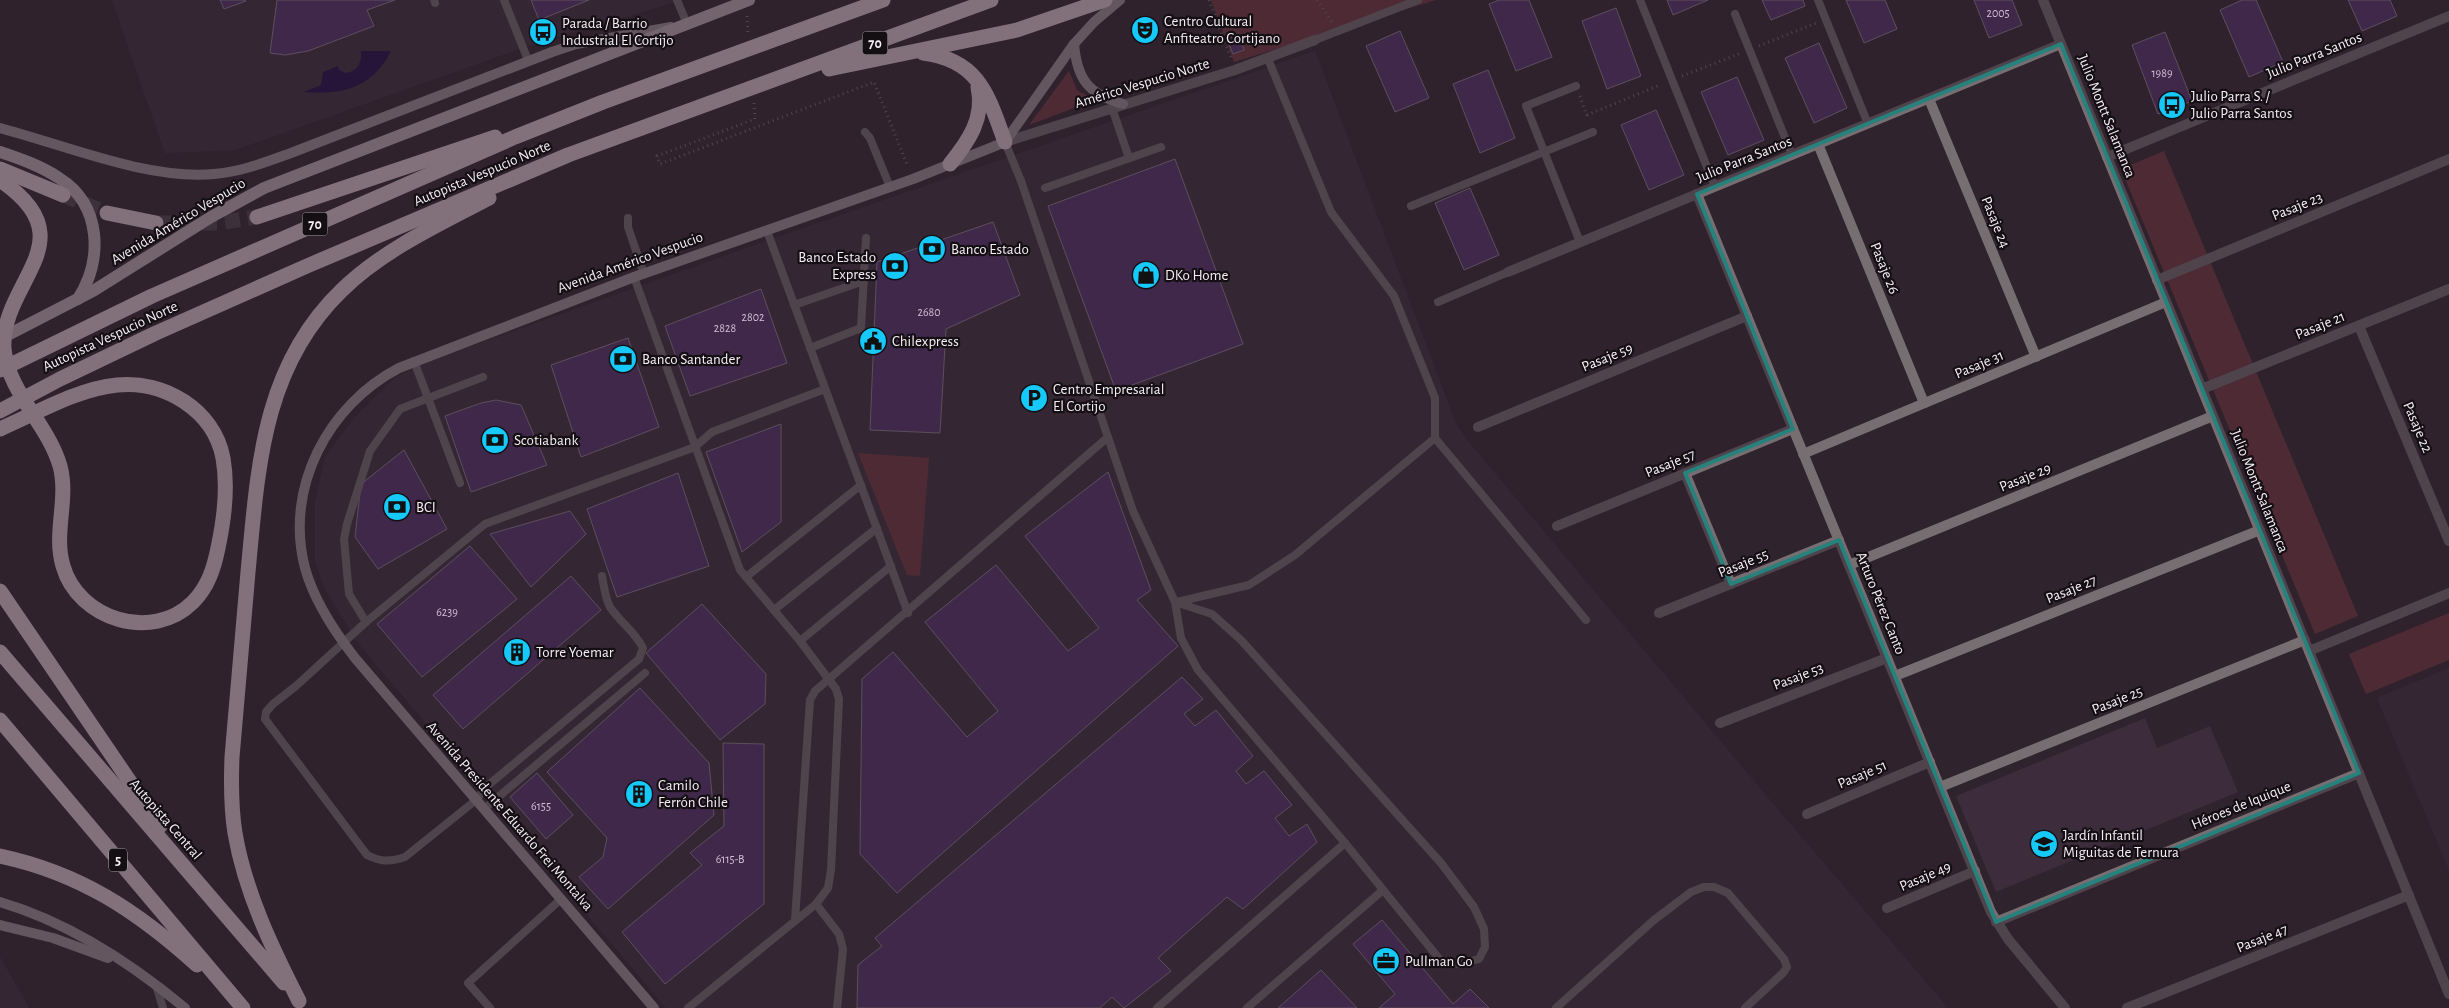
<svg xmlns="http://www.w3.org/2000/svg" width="2449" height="1008" font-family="'Alegreya Sans',sans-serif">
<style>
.built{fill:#3d2c3b}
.green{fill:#73353d}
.water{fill:#1b0448}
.building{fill:#563070;stroke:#8d8595}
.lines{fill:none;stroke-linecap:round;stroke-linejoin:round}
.motorway-tunnel{stroke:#4d414c;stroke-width:15;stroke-dasharray:15 8;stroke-linecap:butt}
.path{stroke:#766b75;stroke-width:3;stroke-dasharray:1 4;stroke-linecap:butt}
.service{stroke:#766e71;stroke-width:8}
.minor{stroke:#766e71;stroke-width:10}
.tertiary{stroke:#766e71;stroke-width:10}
.secondary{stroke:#a3969b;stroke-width:10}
.primary{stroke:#c6b4bb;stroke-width:12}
.motorway{stroke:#e6d0d8;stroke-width:15}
.marked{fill:none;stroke:#26827c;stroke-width:4;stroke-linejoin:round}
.labels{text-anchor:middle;stroke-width:4.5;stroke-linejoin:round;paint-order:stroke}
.number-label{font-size:12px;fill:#cebed4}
.shield{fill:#140f13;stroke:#b2abb1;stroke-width:1}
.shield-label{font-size:14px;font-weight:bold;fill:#f6eef5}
.poi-label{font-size:15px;fill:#f6eef5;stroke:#140f13;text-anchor:start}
.street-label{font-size:15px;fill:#f6eef5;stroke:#140f13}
</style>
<rect width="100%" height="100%" fill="#2f232e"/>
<g class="built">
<polygon points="112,0 683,0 536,43 235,150 165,153"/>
<polygon points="1315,51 1456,424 1466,439 1780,812 1948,1008 666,1008 358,643 325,589 315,561 315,503 325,457 355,417 396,377 436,359 772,239"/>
<polygon points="2449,668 2449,870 2377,698"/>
<polygon points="2145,718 2157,748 2210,726 2238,792 1996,892 1956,796"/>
<polygon points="0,957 29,1008 0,1008"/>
</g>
<g class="green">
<polygon points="1211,0 1436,0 1234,62"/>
<polygon points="1069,71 1077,90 1095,100 1029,125"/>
<polygon points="2164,151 2358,616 2315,634 2121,169"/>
<polygon points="858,453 929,458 920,576 907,575"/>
<polygon points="2449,613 2449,660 2366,694 2349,654"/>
</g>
<path class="water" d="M361 51H391C372 88 343 95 304 92L321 85 323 72 338 66 339 70 346 73C358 71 362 62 361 51Z"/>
<g class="building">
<polygon points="220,0 245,0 246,1 224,9"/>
<polygon points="277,0 395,0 367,10 374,26 308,51 285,55 270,53"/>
<polygon points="531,0 589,0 539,20"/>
<polygon points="1499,0 1529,0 1552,57 1516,71 1489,4"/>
<polygon points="1667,0 1708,0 1673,15"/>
<polygon points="1762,0 1803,0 1805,6 1771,20"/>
<polygon points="1846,0 1885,0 1897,29 1864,43"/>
<polygon points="1974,0 2012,0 2022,25 1989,38"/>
<polygon points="2242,0 2256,0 2283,62 2249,77 2220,10"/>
<polygon points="2348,0 2390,0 2397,16 2362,31"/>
<polygon points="1616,8 1641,76 1607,89 1582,21"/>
<polygon points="1400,31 1429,98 1395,112 1366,46"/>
<polygon points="2165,32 2192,101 2158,114 2132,45"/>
<polygon points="1239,34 1244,50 1233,54 1227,39"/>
<polygon points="1819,43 1847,108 1814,123 1785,58"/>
<polygon points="1488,70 1515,138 1480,153 1453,84"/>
<polygon points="1737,77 1764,140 1728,155 1701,92"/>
<polygon points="1656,110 1684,175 1649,190 1621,125"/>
<polygon points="1175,159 1243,344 1116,391 1048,206"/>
<polygon points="1470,188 1499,255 1464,270 1435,203"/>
<polygon points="993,222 1020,295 946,329 940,433 870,430 877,262"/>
<polygon points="761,289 787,363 690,396 665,326"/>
<polygon points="628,338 659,427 581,457 551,365"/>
<polygon points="496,400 521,405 547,465 471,492 445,416 481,403"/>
<polygon points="781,424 781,522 742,552 706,452"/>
<polygon points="404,450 447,529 378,569 355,537 361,484"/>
<polygon points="1108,472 1151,590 1137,600 1178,646 897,893 860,854 862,679 893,652 967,737 998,711 925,622 996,565 1068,651 1099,628 1025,536"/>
<polygon points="678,473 709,566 617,597 587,509"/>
<polygon points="570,511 586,534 531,587 490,534"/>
<polygon points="470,546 517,599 422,677 377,624"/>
<polygon points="571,576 601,610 463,729 433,695"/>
<polygon points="702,604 766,674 765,704 720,740 646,653"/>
<polygon points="1182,677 1203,699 1184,714 1195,726 1216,710 1253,756 1236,771 1246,784 1264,771 1292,805 1275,818 1289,836 1307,824 1317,842 1243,909 1227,897 1158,958 1171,971 1124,1008 1112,997 1100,1008 857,1008 858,965 882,946 875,938"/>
<polygon points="640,688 709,763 714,815 608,909 579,877 603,857 607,838 547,772"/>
<polygon points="723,743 764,744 764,904 665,984 622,932 702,865 690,853 724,826"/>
<polygon points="537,773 573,815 546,839 510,797"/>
<polygon points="1382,920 1453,1004 1470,989 1489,1008 1379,1008 1395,994 1353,944"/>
<polygon points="1321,970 1357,1008 1278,1008"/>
</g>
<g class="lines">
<g class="motorway-tunnel">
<polyline points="63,195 107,213"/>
<polyline points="156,223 217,223 257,217"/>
</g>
<g class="path">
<polyline points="1209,0 1231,58"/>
<polyline points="1317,0 1332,22"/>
<polyline points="747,16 748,32"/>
<polyline points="1759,46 1816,23"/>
<polyline points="1682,76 1739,54"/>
<polyline points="1580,96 1587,116"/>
<polyline points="754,103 755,119 657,156 660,164 874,82 908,167"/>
<polyline points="1587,115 1660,85"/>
</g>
<g class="service">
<polyline points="434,0 435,3"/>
<polyline points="504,0 528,60"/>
<polyline points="677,0 687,24"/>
<polyline points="1640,0 1715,187"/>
<polyline points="1818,0 1868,124"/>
<polyline points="1735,14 1792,155"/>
<polyline points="1315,40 1418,0"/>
<polyline points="1268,59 1331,212 1394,296 1435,398 1435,438 1586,620"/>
<polyline points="1576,86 1526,106 1580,242"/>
<polyline points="1112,108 1129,158"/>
<polyline points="865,132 870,138 890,187"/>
<polyline points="1005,142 1021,181 1133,511 1175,602 1181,638 1198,670 1345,843 1441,961 1460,964 1479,959 1485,947 1484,929 1474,907 1441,863 1241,640 1212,614 1175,602"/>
<polyline points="1045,188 1161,147"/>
<polyline points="1411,206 1593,132"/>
<polyline points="628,218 628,227 644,274"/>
<polyline points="767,231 908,613"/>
<polyline points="634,277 740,570 800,641 836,689 839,699 831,870 828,888 816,904 688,1008"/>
<polyline points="1438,302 1508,272"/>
<polyline points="794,305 864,281"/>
<polyline points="810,348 861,328 866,238"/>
<polyline points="414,361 460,483"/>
<path d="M602 576C604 586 605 598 610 607 620 622 635 632 643 648L639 659 486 787 476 800 405 857C390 862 381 862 367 855L265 719 266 712 273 704 296 686 366 622 485 524 695 447 712 432 825 389"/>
<polyline points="746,577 861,485"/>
<polyline points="1177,602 1249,585 1295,555 1435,438"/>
<polyline points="774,610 877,528"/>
<polyline points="366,622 349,594 344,539 347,524 370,451 400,409 483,377"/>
<polyline points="800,641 891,566"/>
<polyline points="484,809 645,673"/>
<polyline points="816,904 839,934 843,949 837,1008"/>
<polyline points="795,920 810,700 815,691 1108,437"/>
<polyline points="156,985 163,1008"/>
<polyline points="490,1008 468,983 561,899"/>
<polyline points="1157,1008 1345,843"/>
<polyline points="1247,1008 1383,890"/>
<polyline points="1556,1008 1654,920 1691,892 1704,887 1714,887 1728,893 1784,959 1787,967 1783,973 1745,1008"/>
</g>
<g class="minor">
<polyline points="1929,99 2036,357"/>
<polyline points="1005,142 1235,70 1315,40"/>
<polyline points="1818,144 1924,403"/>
<polyline points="2107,157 2449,16"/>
<polyline points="1697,194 1991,912 2008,939 2065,1008"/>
<polyline points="1508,272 2061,44"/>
<polyline points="2157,280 2449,159"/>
<polyline points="2359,326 2449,541"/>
<polyline points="2202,389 2449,289"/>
<polyline points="1478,427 1747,316"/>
<polyline points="1803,454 2166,302"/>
<polyline points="1685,473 1731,584"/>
<polyline points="1557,526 1793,429"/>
<polyline points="1849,565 2213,416"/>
<polyline points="1659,613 1839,540"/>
<polyline points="2309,651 2449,593"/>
<polyline points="1895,676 2260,530"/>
<polyline points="1720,723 1887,658"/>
<polyline points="1940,787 2305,640"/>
<polyline points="1807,814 1930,762"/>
<polyline points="1887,908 1975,871"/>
<polyline points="1996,922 2359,773"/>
<polyline points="2127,1008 2409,895"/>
</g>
<polyline class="tertiary" points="2043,0 2449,994"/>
<g class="secondary">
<path d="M1074 44C1077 79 1088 94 1123 104"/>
<path d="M0 128C65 145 147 180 214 174 241 172 266 162 291 153L552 52 576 44 671 27"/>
<path d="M0 902C68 922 131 963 185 1008"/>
<polyline points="0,925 53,938 108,958"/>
<path d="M654 1008 355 658C334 631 314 601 305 568 284 488 328 405 399 368L634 277 913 179 1005 142 1074 44 1094 22 1120 0"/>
</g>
<g class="primary">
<path d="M0 152C21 159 41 166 59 178 102 205 103 260 78 299"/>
<polyline points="0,339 93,291 211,217 264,188 749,0"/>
</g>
<g class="motorway">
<path d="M923 53C979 60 988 95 1005 142"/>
<polyline points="829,69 1017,30 1105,0"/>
<path d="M950 164C968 142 985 118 978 87"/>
<polyline points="0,169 63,195"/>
<path d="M0 180C90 241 0 281 4 349 9 394 48 424 60 466 69 499 53 533 63 566 78 619 152 643 193 602 208 587 214 568 218 548 224 520 228 486 223 458 214 410 164 380 117 385 77 389 37 413 0 429"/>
<polyline points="107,213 156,223"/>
<polyline points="257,217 495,137"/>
<polyline points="0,370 152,296 515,137 603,102 883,0"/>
<polyline points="0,411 60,379 156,333 307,266 568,155 991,0"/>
<polyline points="0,591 160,826"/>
<polyline points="0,652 284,983"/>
<polyline points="0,720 243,1008"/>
<path d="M0 856C80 873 137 911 197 965"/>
<path d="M299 1001C272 948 245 892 235 833 231 808 231 782 232 757 237 695 243 634 248 572 258 468 262 367 342 290 383 250 439 224 489 198"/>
</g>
</g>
<path d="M0 0H2449V1008H0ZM2061 44 2359 773 1996 922 1839 540 1731 584 1685 473 1793 429 1697 194Z" fill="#2f232e" fill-opacity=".55" fill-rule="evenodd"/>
<path class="marked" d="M2061 44 2359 773 1996 922 1839 540 1731 584 1685 473 1793 429 1697 194Z"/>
<defs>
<g id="theatre-disc" transform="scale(1.4375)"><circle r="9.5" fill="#15cafb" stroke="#140f13"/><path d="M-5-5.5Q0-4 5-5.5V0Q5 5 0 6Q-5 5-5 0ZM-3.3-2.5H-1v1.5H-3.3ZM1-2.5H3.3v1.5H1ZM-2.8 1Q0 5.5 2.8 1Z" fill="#111"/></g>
<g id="bus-disc" transform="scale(1.4375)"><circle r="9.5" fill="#15cafb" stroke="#140f13"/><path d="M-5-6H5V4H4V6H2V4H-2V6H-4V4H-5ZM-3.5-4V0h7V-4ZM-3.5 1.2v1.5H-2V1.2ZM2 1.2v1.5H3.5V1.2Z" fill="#111"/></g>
<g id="bank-disc" transform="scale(1.4375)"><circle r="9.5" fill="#15cafb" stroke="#140f13"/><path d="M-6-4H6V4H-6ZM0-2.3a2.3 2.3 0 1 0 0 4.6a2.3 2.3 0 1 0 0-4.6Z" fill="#111"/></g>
<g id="shop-disc" transform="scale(1.4375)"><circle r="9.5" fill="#15cafb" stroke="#140f13"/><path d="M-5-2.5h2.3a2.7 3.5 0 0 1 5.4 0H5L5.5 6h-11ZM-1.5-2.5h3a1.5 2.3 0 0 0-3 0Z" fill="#111"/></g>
<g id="civic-disc" transform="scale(1.4375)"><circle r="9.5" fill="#15cafb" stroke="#140f13"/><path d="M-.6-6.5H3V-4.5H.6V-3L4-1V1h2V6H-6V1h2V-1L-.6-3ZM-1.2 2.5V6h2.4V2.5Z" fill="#111"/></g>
<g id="parking-disc" transform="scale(1.4375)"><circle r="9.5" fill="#15cafb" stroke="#140f13"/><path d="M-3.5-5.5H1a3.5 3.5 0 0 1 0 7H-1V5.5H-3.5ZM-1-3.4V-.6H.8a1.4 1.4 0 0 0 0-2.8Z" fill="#111"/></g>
<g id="building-disc" transform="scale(1.4375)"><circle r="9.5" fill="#15cafb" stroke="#140f13"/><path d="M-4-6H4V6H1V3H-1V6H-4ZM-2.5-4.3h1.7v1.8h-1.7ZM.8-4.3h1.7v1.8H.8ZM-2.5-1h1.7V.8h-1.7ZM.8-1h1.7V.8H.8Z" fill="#111"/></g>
<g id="school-disc" transform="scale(1.4375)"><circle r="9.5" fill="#15cafb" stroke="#140f13"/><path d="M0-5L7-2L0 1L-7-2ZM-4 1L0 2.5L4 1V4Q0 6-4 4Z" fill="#111"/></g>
<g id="office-disc" transform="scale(1.4375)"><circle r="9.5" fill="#15cafb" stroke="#140f13"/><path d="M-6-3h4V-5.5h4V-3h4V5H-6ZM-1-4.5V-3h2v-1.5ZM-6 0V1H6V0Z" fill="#111"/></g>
</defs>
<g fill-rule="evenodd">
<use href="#theatre-disc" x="1145" y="30"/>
<use href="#bus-disc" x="543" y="32"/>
<use href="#bus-disc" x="2172" y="105"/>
<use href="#bank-disc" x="932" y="249"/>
<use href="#bank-disc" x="895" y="266"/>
<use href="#shop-disc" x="1146" y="275"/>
<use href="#civic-disc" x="873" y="341"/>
<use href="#bank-disc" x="623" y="359"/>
<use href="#parking-disc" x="1034" y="398"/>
<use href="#bank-disc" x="495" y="440"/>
<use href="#bank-disc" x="397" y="507"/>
<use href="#building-disc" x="517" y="652"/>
<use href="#building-disc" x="639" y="794"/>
<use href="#school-disc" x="2044" y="844"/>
<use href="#office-disc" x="1386" y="961"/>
</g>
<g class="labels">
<g class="number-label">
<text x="1998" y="17">2005</text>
<text x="2162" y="77">1989</text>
<text x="929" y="316">2680</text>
<text x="753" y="321">2802</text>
<text x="725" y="332">2828</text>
<text x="447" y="616">6239</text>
<text x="541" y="810">6155</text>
<text x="730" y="863">6115-B</text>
</g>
<g class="shield">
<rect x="862.5" y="31.5" width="25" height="23" rx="4"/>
<rect x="302.5" y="212.5" width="25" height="23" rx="4"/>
<rect x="109" y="848.5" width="18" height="23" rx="4"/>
</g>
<g class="shield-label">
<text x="875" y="48">70</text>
<text x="315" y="229">70</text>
<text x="118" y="865">5</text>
</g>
<g class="poi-label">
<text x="1164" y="26">Centro Cultural<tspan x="1164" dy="17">Anfiteatro Cortijano</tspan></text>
<text x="562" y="28">Parada / Barrio<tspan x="562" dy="17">Industrial El Cortijo</tspan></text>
<text x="2191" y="101">Julio Parra S. /<tspan x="2191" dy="17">Julio Parra Santos</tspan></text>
<text x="951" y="254">Banco Estado</text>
<text x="876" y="262" text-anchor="end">Banco Estado<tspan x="876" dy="17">Express</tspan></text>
<text x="1165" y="280">DKo Home</text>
<text x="892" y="346">Chilexpress</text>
<text x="642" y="364">Banco Santander</text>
<text x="1053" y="394">Centro Empresarial<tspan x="1053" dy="17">El Cortijo</tspan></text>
<text x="514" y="445">Scotiabank</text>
<text x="416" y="512">BCI</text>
<text x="536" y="657">Torre Yoemar</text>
<text x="658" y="790">Camilo<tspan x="658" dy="17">Ferrón Chile</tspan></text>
<text x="2063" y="840">Jardín Infantil<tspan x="2063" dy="17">Miguitas de Ternura</tspan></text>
<text x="1405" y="966">Pullman Go</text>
</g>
<g class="street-label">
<text transform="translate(2314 55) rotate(-22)" y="5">Julio Parra Santos</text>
<text transform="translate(1142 83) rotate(-17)" y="5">Américo Vespucio Norte</text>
<text transform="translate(2107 116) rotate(68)" y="5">Julio Montt Salamanca</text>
<text transform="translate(1744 159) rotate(-22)" y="5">Julio Parra Santos</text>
<text transform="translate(482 173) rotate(-23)" y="5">Autopista Vespucio Norte</text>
<text transform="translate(2297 206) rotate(-22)" y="5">Pasaje 23</text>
<text transform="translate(178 221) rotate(-31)" y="5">Avenida Américo Vespucio</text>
<text transform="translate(1996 222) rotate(68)" y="5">Pasaje 24</text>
<text transform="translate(630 262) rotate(-20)" y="5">Avenida Américo Vespucio</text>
<text transform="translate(1885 268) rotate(68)" y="5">Pasaje 26</text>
<text transform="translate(2320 325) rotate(-22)" y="5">Pasaje 21</text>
<text transform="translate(110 336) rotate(-25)" y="5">Autopista Vespucio Norte</text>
<text transform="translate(1607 357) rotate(-22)" y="5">Pasaje 59</text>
<text transform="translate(1979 364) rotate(-23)" y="5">Pasaje 31</text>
<text transform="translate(2418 427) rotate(67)" y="5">Pasaje 22</text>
<text transform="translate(1670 463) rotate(-22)" y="5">Pasaje 57</text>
<text transform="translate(2025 477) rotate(-22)" y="5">Pasaje 29</text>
<text transform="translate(2260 491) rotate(68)" y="5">Julio Montt Salamanca</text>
<text transform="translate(1743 563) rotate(-22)" y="5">Pasaje 55</text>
<text transform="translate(2071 589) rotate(-22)" y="5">Pasaje 27</text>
<text transform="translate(1881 603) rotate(68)" y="5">Arturo Pérez Canto</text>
<text transform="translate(1798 676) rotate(-21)" y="5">Pasaje 53</text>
<text transform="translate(2117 700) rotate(-22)" y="5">Pasaje 25</text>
<text transform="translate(1862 774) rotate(-23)" y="5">Pasaje 51</text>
<text transform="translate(2241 805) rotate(-22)" y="5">Héroes de Iquique</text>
<text transform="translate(510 816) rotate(49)" y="5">Avenida Presidente Eduardo Frei Montalva</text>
<text transform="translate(166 819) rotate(49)" y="5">Autopista Central</text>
<text transform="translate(1925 876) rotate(-23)" y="5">Pasaje 49</text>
<text transform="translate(2262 938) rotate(-22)" y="5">Pasaje 47</text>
</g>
</g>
</svg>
